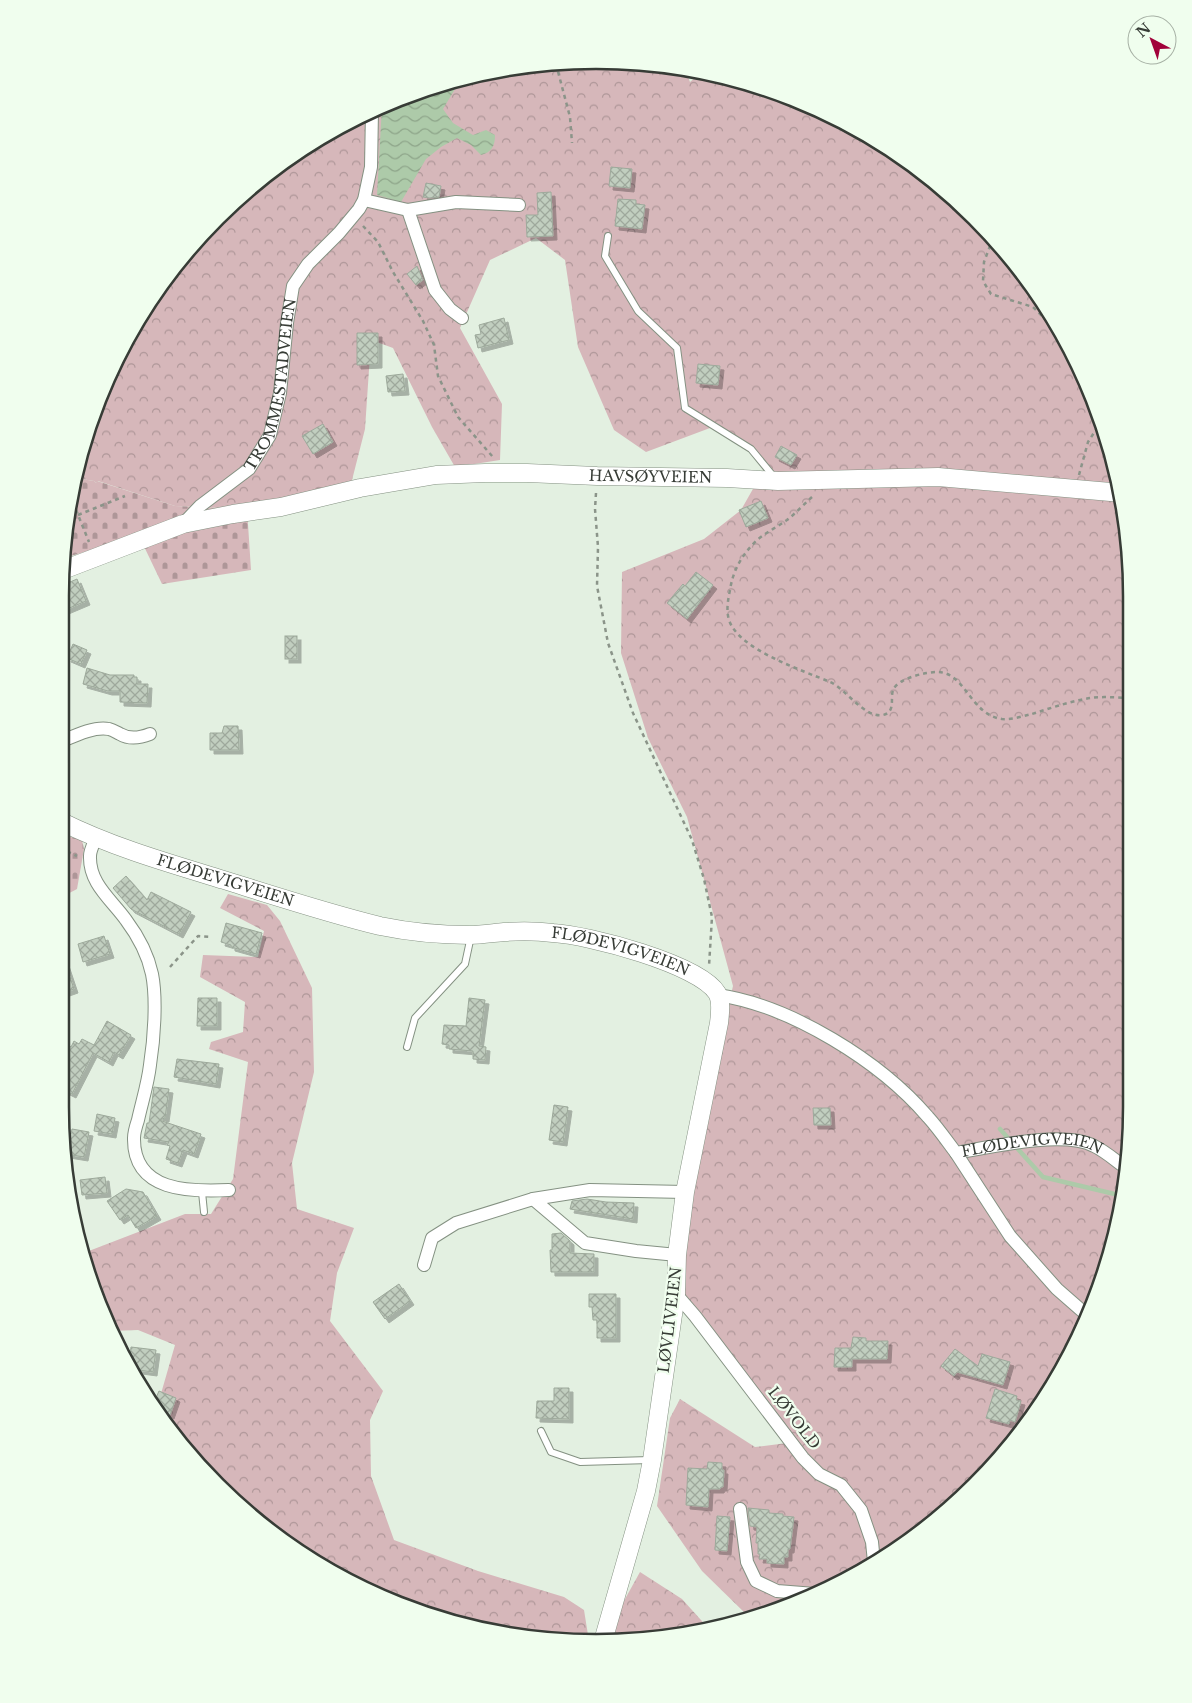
<svg xmlns="http://www.w3.org/2000/svg" width="1192" height="1703" font-family="'Libre Baskerville',serif">
<style>
.forest{fill:url(#forest-crowns)}
.cemetery{fill:url(#cemetery-stones)}
.water{fill:url(#water-waves)}
.lines{fill:none;stroke-linecap:round;stroke-linejoin:round}
.stream{stroke:#adcaa9;stroke-width:4.5}
.building{fill:url(#building-cross-hatch);stroke:#9da99b;filter:url(#shadow)}
.lane-casing{stroke:#849182;stroke-width:8}
.street-casing{stroke:#849182;stroke-width:14}
.secondary-casing{stroke:#849182;stroke-width:19}
.path{stroke:#8b9489;stroke-width:2.5;stroke-dasharray:4 4;stroke-linecap:butt}
.lane{stroke:#fff;stroke-width:6}
.street{stroke:#fff;stroke-width:12}
.secondary{stroke:#fff;stroke-width:18}
.labels{text-anchor:middle;stroke-width:4.5;stroke-linejoin:round;paint-order:stroke}
.street-label{font-size:15px;fill:#373c36;stroke:#f0feee}
.rim{fill:none;stroke:#373c36;stroke-width:2.5}
</style>
<defs>
<pattern id="forest-crowns" width="20" height="18" patternUnits="userSpaceOnUse" patternTransform="scale(1.25)"><rect width="20" height="18" fill="#d6b7ba"/><path d="M2 6a3 3 0 1 1 6 0M12 15a3 3 0 1 1 6 0" fill="none" stroke="#ae9698"/></pattern>
<pattern id="cemetery-stones" width="16" height="16" patternUnits="userSpaceOnUse" patternTransform="scale(1.25)"><rect width="16" height="16" fill="#d6b7ba"/><path d="M2 7V4a2 2 0 0 1 4 0v3zM10 15v-3a2 2 0 0 1 4 0v3z" fill="#ae9698"/></pattern>
<pattern id="water-waves" width="16" height="10" patternUnits="userSpaceOnUse" patternTransform="scale(1.25)"><rect width="16" height="10" fill="#adcaa9"/><path d="M0 5q4-4 8 0t8 0" fill="none" stroke="#8ea58a"/></pattern>
<pattern id="building-cross-hatch" width="8" height="8" patternUnits="userSpaceOnUse" patternTransform="scale(1.25)"><rect width="8" height="8" fill="#c1cebf"/><path d="M0 0l8 8M0 8l8-8" fill="none" stroke="#9ea89c"/></pattern>
<filter id="shadow"><feDropShadow dx="4" dy="4" stdDeviation="0" flood-color="#0004"/></filter>
</defs>
<rect width="100%" height="100%" fill="#e3f0e1"/>
<g class="forest">
<polygon points="596,60 685,69 690,82 703,71 801,101 894,151 975,217 1041,298 1077,359 1122,492 1132,596 1132,1107 1122,1212 1091,1312 1041,1405 975,1486 922,1532 833,1588 748,1616 702,1571 657,1506 670,1418 680,1399 755,1447 787,1443 679,1299 687,1244 692,1156 733,986 687,817 648,738 621,653 622,572 704,539 741,510 766,466 718,425 646,452 614,430 578,347 565,260 536,238 490,260 460,328 502,404 500,460 455,467 432,427 393,348 371,340 365,429 351,484 247,509 175,506 98,481 96,483 94,481 75,478 115,359 171,270 217,217 298,150 391,101 492,70"/>
<polygon points="228,894 267,905 280,921 312,988 314,1072 292,1163 297,1209 354,1228 337,1273 330,1321 383,1391 370,1420 371,1476 394,1540 478,1571 564,1597 584,1610 588,1635 594,1641 526,1638 391,1602 298,1553 243,1510 156,1411 175,1345 138,1330 111,1331 101,1312 81,1254 185,1214 211,1214 233,1179 248,1062 209,1049 211,1042 243,1032 245,1002 200,977 203,955 258,957 264,931 220,908"/>
<polygon points="640,1572 682,1599 710,1630 700,1633 631,1642 608,1641 620,1608"/>
</g>
<g class="cemetery">
<polygon points="75,478 94,481 96,483 97,481 175,506 247,509 251,570 162,584 139,536 64,558 70,492"/>
<polygon points="60,834 82,840 84,849 77,889 60,898"/>
</g>
<path class="water" d="M454 82 458 84 443 109 453 123 473 135 486 130 495 135C495 146 492 152 481 155L471 145 457 138 441 147 426 159 401 202 377 195 382 106 391 101Z"/>
<g class="lines">
<polyline class="stream" points="1000,1129 1043,1177 1123,1196"/>
</g>
<g class="building">
<polygon points="611,167 632,169 630,188 609,186"/>
<polygon points="426,183 441,186 439,197 429,198 423,197"/>
<polygon points="551,192 553,236 527,237 526,215 538,215 537,193"/>
<polygon points="618,199 636,200 636,204 645,205 642,229 615,226"/>
<polygon points="417,266 423,280 416,285 407,274"/>
<polygon points="504,318 509,340 478,348 475,335 481,334 479,325"/>
<polygon points="357,333 378,333 378,364 357,365"/>
<polygon points="698,364 720,366 718,385 696,383"/>
<polygon points="403,374 405,391 388,392 386,376"/>
<polygon points="323,424 333,442 313,454 302,436"/>
<polygon points="781,446 797,455 791,465 775,457"/>
<polygon points="761,501 768,518 746,527 739,510"/>
<polygon points="696,572 713,585 687,619 667,603 683,584 685,586"/>
<polygon points="77,579 86,601 60,612 61,586"/>
<rect x="285" y="636" width="12" height="23"/>
<polygon points="73,644 87,650 81,664 67,658"/>
<polygon points="87,668 110,675 134,675 134,677 137,677 137,684 148,684 147,703 120,702 120,691 108,691 83,684"/>
<polygon points="224,726 238,726 239,750 210,750 210,733 222,733"/>
<polygon points="126,876 147,900 151,892 191,912 179,934 131,909 113,888"/>
<polygon points="226,923 262,933 256,954 231,947 231,945 221,942"/>
<polygon points="104,936 110,954 83,962 78,944"/>
<polygon points="62,953 74,989 60,994 60,954"/>
<polygon points="198,998 217,998 217,1026 197,1026"/>
<polygon points="469,998 485,1000 479,1046 486,1047 485,1060 473,1059 473,1051 449,1049 449,1045 442,1044 444,1025 466,1026"/>
<polygon points="107,1021 131,1035 119,1055 114,1052 109,1062 93,1053 72,1094 60,1088 60,1064 69,1046 71,1047 74,1041 79,1044 82,1039 94,1045"/>
<polygon points="177,1059 219,1064 216,1084 174,1077"/>
<polygon points="154,1087 169,1089 165,1118 159,1120 201,1134 194,1154 183,1150 178,1163 166,1159 170,1146 167,1145 169,1142 144,1138 147,1123 149,1123"/>
<polygon points="554,1105 568,1107 563,1142 549,1140"/>
<polygon points="813,1108 830,1108 831,1125 814,1125"/>
<polygon points="97,1114 115,1118 112,1134 94,1131"/>
<polygon points="72,1129 89,1132 84,1157 66,1154 64,1140 66,1133 71,1134"/>
<polygon points="105,1177 107,1193 82,1195 80,1180"/>
<polygon points="126,1189 143,1192 157,1216 136,1228 128,1215 120,1220 107,1201"/>
<polygon points="587,1199 606,1202 634,1203 633,1219 570,1209 572,1201"/>
<polygon points="561,1233 570,1241 570,1253 594,1254 594,1272 551,1272 550,1250 552,1250 552,1234"/>
<polygon points="399,1284 410,1301 385,1319 373,1302"/>
<polygon points="589,1294 616,1294 616,1338 597,1338 597,1320 593,1320 592,1307 589,1307"/>
<polygon points="853,1337 866,1338 866,1341 888,1341 887,1359 852,1359 852,1367 834,1367 835,1348 851,1348"/>
<polygon points="131,1347 156,1350 153,1372 131,1369 129,1364"/>
<polygon points="955,1349 978,1366 982,1354 1010,1362 1003,1385 957,1372 954,1376 941,1366"/>
<polygon points="554,1388 569,1388 569,1419 536,1418 537,1401 554,1401"/>
<polygon points="995,1389 1017,1396 1016,1400 1021,1401 1015,1422 1010,1420 1009,1424 986,1418"/>
<polygon points="159,1391 176,1398 170,1415 152,1407"/>
<polygon points="708,1462 722,1463 722,1470 724,1470 723,1487 721,1487 720,1489 709,1489 708,1507 686,1505 688,1468 707,1469"/>
<polygon points="748,1508 769,1510 769,1513 783,1514 783,1516 794,1517 790,1549 788,1549 788,1557 784,1557 784,1564 767,1563 767,1559 759,1559 760,1554 758,1554 758,1543 756,1543 757,1527 750,1526"/>
<polygon points="717,1516 730,1517 727,1551 715,1550"/>
</g>
<g class="lines">
<g class="lane-casing">
<g id="lane">
<polyline points="608,236 605,256 638,311 677,348 685,408 751,449 774,477"/>
<polyline points="407,1047 415,1018 465,964 471,936"/>
<polyline points="202,1192 204,1212"/>
<polyline points="541,1431 551,1452 580,1462 650,1460"/>
</g>
</g>
<g class="street-casing">
<g id="street">
<polyline points="364,200 408,210 456,202 519,205"/>
<polyline points="408,210 435,290 450,309 462,318"/>
<path id="s1" d="M183 524 200 506 249 469 270 435 280 393 287 323 293 286 308 264 339 233 359 209 364 200 371 167 372 111"/>
<path d="M60 742C74 736 94 726 109 729 113 730 116 732 120 734 130 740 140 738 150 734"/>
<path d="M96 838C94 843 90 850 90 856 89 884 112 900 126 920 138 936 148 955 152 974 157 999 154 1040 150 1065 148 1083 142 1102 138 1120 136 1126 134 1133 134 1138 133 1192 190 1192 229 1190"/>
<path id="s2" d="M718 995C791 1006 880 1061 928 1117 938 1128 947 1141 956 1153 990 1147 1064 1130 1094 1146 1105 1151 1116 1161 1126 1168"/>
<polyline points="956,1153 1010,1236 1057,1289 1089,1317"/>
<polyline points="533,1199 585,1243 636,1251 677,1255"/>
<polyline points="424,1265 432,1238 456,1223 533,1199 590,1190 685,1192"/>
<polyline points="676,1294 695,1316 803,1458 819,1474 841,1485 861,1510 872,1542 874,1562"/>
<polyline points="740,1509 747,1562 756,1581 777,1591 815,1594"/>
</g>
</g>
<g class="secondary-casing">
<g id="secondary">
<path id="s3" d="M63 570 183 524 233 514 281 507 360 488 436 475 485 473H527L597 476 727 478 778 481 938 477 1122 493"/>
<path id="s4" d="M60 821C112 847 168 863 224 880 275 896 327 913 380 926 409 932 440 935 470 935 481 935 493 933 504 932 520 931 537 931 553 933 588 935 699 964 717 993 722 1001 720 1014 719 1023L685 1192 677 1255 676 1294 652 1460 646 1491 603 1641"/>
</g>
</g>
<g class="path">
<polyline points="556,64 570,117 572,143"/>
<polyline points="363,226 378,242 393,272 423,321 434,345 438,376 458,417 493,457"/>
<polyline points="993,238 984,262 983,281 991,294 1033,307 1059,333 1081,371"/>
<polyline points="1079,475 1088,442 1099,425"/>
<polyline points="596,493 595,509 598,547 597,586 608,643 633,713 692,840 704,879 712,917 709,966"/>
<polyline points="70,495 89,542"/>
<path d="M812 497C804 504 796 513 787 520 777 527 765 533 756 541 742 555 733 570 730 590 728 600 726 610 729 620 739 650 802 670 830 682 845 688 865 719 883 715 896 712 890 699 893 690 898 678 926 672 937 672 966 672 970 715 1002 719 1012 720 1023 716 1032 714 1051 708 1071 701 1090 698 1104 696 1119 698 1132 698"/>
<polyline points="78,515 125,496"/>
<polyline points="65,543 69,552"/>
<polyline points="60,848 77,856"/>
<polyline points="66,870 69,853"/>
<polyline points="170,967 198,936 212,937"/>
</g>
<use href="#lane" class="lane"/>
<use href="#street" class="street"/>
<use href="#secondary" class="secondary"/>
</g>
<g class="labels">
<g class="street-label">
<text dy="5" stroke="none"><textPath href="#s1" startOffset="175">TROMMESTADVEIEN</textPath></text>
<text dy="5" stroke="none"><textPath href="#s3" startOffset="601">HAVSØYVEIEN</textPath></text>
<text dy="5" stroke="none"><textPath href="#s4" startOffset="176">FLØDEVIGVEIEN</textPath></text>
<text dy="5" stroke="none"><textPath href="#s4" startOffset="581">FLØDEVIGVEIEN</textPath></text>
<text dy="5" stroke="none"><textPath href="#s2" startOffset="370">FLØDEVIGVEIEN</textPath></text>
<text transform="translate(670 1320) rotate(-83)" y="5">LØVLIVEIEN</text>
<text transform="translate(794 1418) rotate(52)" y="5">LØVOLD</text>
</g>
</g>
<path d="M0 0H1192V1703H0ZM596 69H596A527 527 0 0 1 1123 596V1107A527 527 0 0 1 596 1634H596A527 527 0 0 1 69 1107V596A527 527 0 0 1 596 69Z" fill="#f0feee" fill-rule="evenodd"/>
<path class="rim" d="M596 69H596A527 527 0 0 1 1123 596V1107A527 527 0 0 1 596 1634H596A527 527 0 0 1 69 1107V596A527 527 0 0 1 596 69Z"/>
<g transform="translate(1152 40) rotate(319)"><circle r="24" fill="#f0feee" stroke="#a6b0a4"/>
<path d="M0-4L9 19L0 12L-9 19Z" fill="#a1013a"/>
<text y="-8" font-size="14" font-weight="bold" text-anchor="middle" fill="#373c36">N</text>
</g>
</svg>
